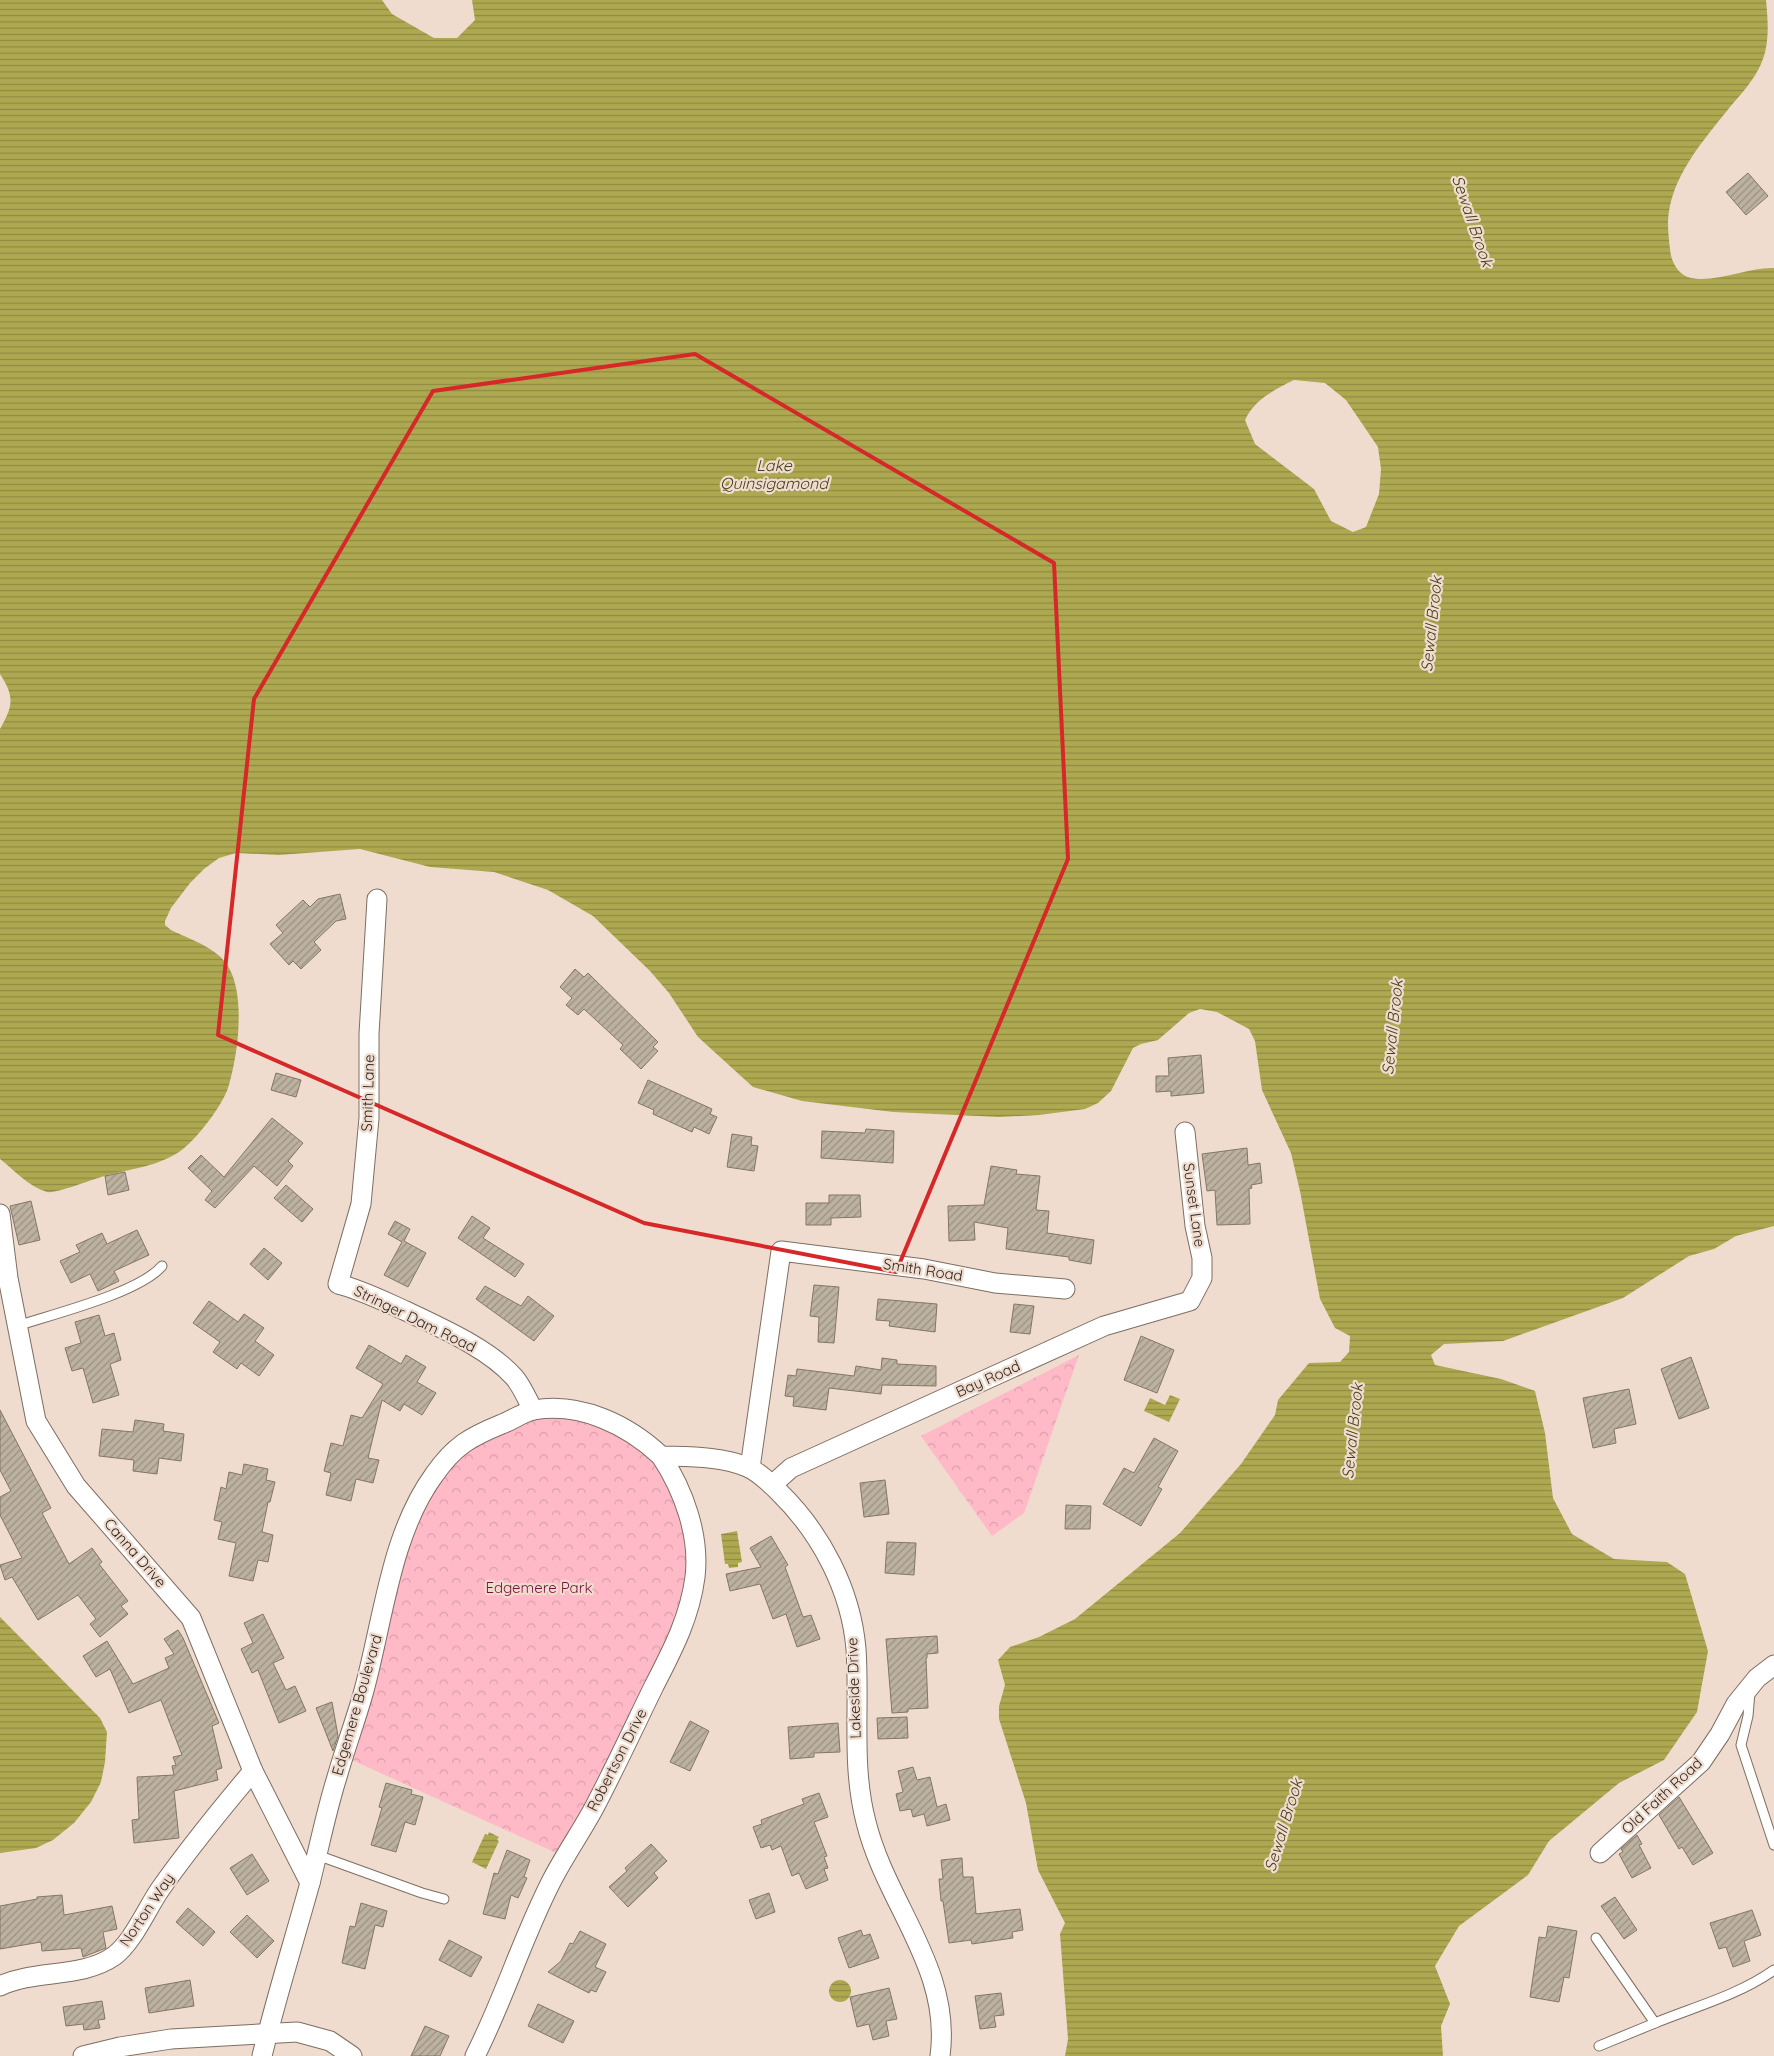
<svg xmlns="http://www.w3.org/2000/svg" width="1774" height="2056" font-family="Quicksand,sans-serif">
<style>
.park{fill:url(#park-crowns)}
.water{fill:url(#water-rules);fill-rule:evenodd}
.building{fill:url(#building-hatch);stroke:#827767}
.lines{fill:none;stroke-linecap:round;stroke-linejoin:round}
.service-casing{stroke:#7e6d62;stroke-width:11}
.minor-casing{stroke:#7e6d62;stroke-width:21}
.service{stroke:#fff;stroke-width:9}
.minor{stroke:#fff;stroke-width:19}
.marked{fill:none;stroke:#d62828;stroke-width:4;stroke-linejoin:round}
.labels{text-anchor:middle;stroke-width:4.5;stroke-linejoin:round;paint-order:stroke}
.street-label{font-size:15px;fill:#302823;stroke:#f0dccf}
.park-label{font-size:15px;fill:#790e38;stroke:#f0dccf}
.water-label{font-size:16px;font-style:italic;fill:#45431d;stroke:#f0dccf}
</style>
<defs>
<pattern id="park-crowns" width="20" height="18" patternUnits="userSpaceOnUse" patternTransform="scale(1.25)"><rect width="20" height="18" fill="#ffb9c7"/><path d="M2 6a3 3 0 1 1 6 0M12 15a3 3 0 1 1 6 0" fill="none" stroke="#db9fab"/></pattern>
<pattern id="water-rules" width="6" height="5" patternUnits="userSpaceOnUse" patternTransform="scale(1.25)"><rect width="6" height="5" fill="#aea951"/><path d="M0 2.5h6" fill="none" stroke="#8e8a43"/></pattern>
<pattern id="building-hatch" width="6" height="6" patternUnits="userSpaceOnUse" patternTransform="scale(1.25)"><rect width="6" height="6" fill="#bdb2a0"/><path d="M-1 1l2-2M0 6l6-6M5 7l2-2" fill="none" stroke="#9a9182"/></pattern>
</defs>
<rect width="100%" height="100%" fill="#f0dccf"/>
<g class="park">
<polygon points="1079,1355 1024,1513 992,1536 921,1436"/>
<polygon points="558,1408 608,1421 661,1456 683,1499 692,1596 565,1857 343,1756 397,1556 433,1476 470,1438"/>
</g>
<g class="water">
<path d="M0 0H382L392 14 434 38H457L475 20 472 0H1766C1768 21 1770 44 1761 64 1754 80 1741 94 1730 107 1704 140 1669 178 1668 223 1668 231 1669 241 1670 249 1671 262 1678 275 1691 278 1717 283 1748 267 1774 268V1226L1736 1236 1714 1249 1689 1256 1623 1298 1503 1341 1444 1344 1431 1355 1435 1365 1501 1379 1535 1391 1545 1433 1553 1498 1572 1534 1614 1559 1667 1562 1685 1574 1708 1651 1697 1712 1664 1760 1619 1783 1549 1841 1528 1875 1459 1926 1435 1966 1450 2004 1441 2026 1443 2056H1065L1068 2039 1060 1934 1065 1923 1038 1870 1026 1803 999 1719V1706L1005 1685 998 1660 1010 1647 1039 1637 1075 1619 1180 1533 1241 1464 1275 1415 1278 1400 1309 1363 1340 1362 1349 1352 1350 1336 1335 1328 1320 1299 1300 1191 1291 1153 1262 1090 1255 1041 1249 1029 1217 1012 1200 1009 1189 1013 1158 1040 1141 1044 1133 1048 1111 1091 1098 1103 1085 1109 1039 1115 999 1117 893 1112 802 1101 753 1087 698 1037 669 993 650 971 593 916 548 890 494 872 430 867 360 849 279 855 236 853 219 858 204 869 190 883 171 908 165 921V925L171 930C189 939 213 946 226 963 247 992 238 1056 228 1088 222 1106 198 1137 183 1149 160 1167 128 1169 101 1177 91 1180 55 1194 47 1192 29 1187 14 1170 0 1159V729C13 706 15 697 0 674ZM1294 380 1325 383 1346 400 1378 447 1381 469 1379 494 1366 527 1353 532 1331 521 1314 489 1255 444 1245 420C1255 399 1274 390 1294 380Z"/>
<polygon points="1170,1395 1180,1399 1169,1422 1144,1411 1150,1398 1165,1405"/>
<polygon points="737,1531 742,1562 738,1563 738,1567 729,1568 728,1564 725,1564 721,1534"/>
<polygon points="0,1617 100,1718 107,1732 105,1762 101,1782 91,1802 74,1823 53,1840 36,1848 0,1853"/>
<polygon points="489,1832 499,1837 497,1840 499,1841 486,1869 472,1862 485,1834 488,1835"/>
<circle cx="840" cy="1991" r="11"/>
</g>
<g class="building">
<polygon points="1748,173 1768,196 1746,215 1726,192"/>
<polygon points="340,894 346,919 336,921 314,942 321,950 301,969 293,961 289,965 270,944 283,933 276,925 303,900 310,907 318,899"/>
<polygon points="575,969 584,977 588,973 658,1042 653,1047 658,1051 641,1069 620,1049 623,1045 584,1009 578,1015 566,1005 572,998 560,987"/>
<polygon points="1201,1055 1204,1093 1171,1096 1171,1091 1156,1092 1156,1076 1169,1076 1168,1058"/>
<polygon points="276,1073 301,1080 296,1097 271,1090"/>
<polygon points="648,1080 712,1109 710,1114 717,1117 709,1134 694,1127 692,1132 653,1114 654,1110 638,1103"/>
<polygon points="272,1118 303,1143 288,1161 293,1166 277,1186 254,1166 215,1208 205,1200 212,1191 188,1168 201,1155 224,1177"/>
<polygon points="866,1129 894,1131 893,1163 821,1158 822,1131 865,1133"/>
<polygon points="732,1134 752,1137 751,1145 758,1146 754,1171 727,1167"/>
<polygon points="1247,1148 1248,1165 1260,1163 1262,1183 1251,1185 1252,1188 1249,1189 1250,1224 1217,1225 1215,1190 1207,1191 1202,1154"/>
<polygon points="991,1166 1017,1170 1016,1174 1040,1176 1036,1210 1049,1211 1047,1233 1094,1240 1091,1264 1069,1260 1069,1257 1006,1249 1008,1228 974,1222 975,1240 949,1241 948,1206 984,1205"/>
<polygon points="125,1172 129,1190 108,1195 105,1176"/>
<polygon points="286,1185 313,1209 302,1222 274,1198"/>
<polygon points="829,1195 860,1195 861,1217 831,1218 831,1225 806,1225 806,1203 829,1203"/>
<polygon points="31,1201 40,1240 19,1245 10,1206"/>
<polygon points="472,1216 490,1228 483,1238 524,1264 515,1277 458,1238"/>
<polygon points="395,1221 410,1229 404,1241 426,1253 408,1287 384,1275 402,1242 388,1234"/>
<polygon points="137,1230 149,1255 114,1271 119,1281 98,1291 90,1274 71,1283 60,1261 80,1252 76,1245 102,1233 107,1244"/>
<polygon points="264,1248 282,1263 268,1280 250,1264"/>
<polygon points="814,1285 839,1287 834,1343 818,1342 819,1317 810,1316"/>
<polygon points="485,1286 521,1306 528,1296 554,1316 534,1341 476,1299"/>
<polygon points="878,1299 937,1304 935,1332 889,1326 890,1321 876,1320"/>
<polygon points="209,1301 238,1322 244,1314 264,1328 255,1341 274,1355 259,1376 241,1363 237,1369 213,1352 220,1342 193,1323"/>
<polygon points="1014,1304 1034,1306 1030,1334 1010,1332"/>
<polygon points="99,1315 105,1336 114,1333 121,1360 110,1364 119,1395 93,1403 83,1368 72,1371 65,1348 81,1343 75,1322"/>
<polygon points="1141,1336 1174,1350 1157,1393 1124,1380"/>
<polygon points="369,1345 401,1364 406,1355 426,1367 417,1382 436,1393 422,1415 404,1404 400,1411 382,1400 368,1458 379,1460 373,1483 356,1479 351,1501 326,1495 331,1473 324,1471 331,1443 343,1446 351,1415 362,1418 383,1384 356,1368"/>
<polygon points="1691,1357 1709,1408 1679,1419 1661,1369"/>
<polygon points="882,1358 897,1360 897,1364 936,1366 936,1386 882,1385 881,1394 829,1388 826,1410 793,1406 794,1397 785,1396 788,1375 796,1376 797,1369 854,1376 856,1366 881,1370"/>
<polygon points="1629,1389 1636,1424 1614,1429 1616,1443 1593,1448 1583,1398"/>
<polygon points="0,1410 51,1508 42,1513 69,1564 92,1548 102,1562 99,1564 128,1601 121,1606 128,1614 100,1637 90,1624 96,1619 78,1595 38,1620 12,1577 5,1580 0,1565 22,1558 0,1515 0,1497 11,1491 0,1470"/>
<polygon points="135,1420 164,1424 163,1431 184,1434 181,1461 159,1458 157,1474 133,1471 134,1460 99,1456 102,1429 133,1432"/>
<polygon points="1154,1438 1178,1451 1158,1487 1162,1489 1141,1526 1103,1504 1124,1468 1134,1473"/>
<polygon points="244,1464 268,1469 266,1480 275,1482 270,1502 268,1502 262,1532 273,1535 268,1562 258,1560 253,1581 229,1576 236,1543 218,1539 222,1522 214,1520 221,1487 226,1489 229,1472 242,1475"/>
<polygon points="885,1480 889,1514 864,1517 860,1483"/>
<polygon points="1066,1505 1091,1506 1090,1529 1065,1529"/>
<polygon points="771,1536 788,1565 785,1567 803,1617 811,1615 820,1639 797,1647 786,1614 773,1619 760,1584 730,1591 726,1574 761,1567 750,1548"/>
<polygon points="887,1542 916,1543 914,1575 885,1573"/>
<polygon points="263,1614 284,1658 273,1663 286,1690 295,1686 306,1711 279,1723 258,1670 252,1673 241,1649 253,1643 244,1623"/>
<polygon points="178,1630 183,1638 219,1723 212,1726 222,1768 216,1770 218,1780 174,1791 179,1838 134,1843 132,1820 139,1819 137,1777 174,1775 172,1766 176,1765 173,1757 182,1755 161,1700 129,1713 110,1669 96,1677 83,1656 107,1641 133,1684 169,1668 165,1658 174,1654 164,1639"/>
<polygon points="937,1636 938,1653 927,1654 927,1658 926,1658 928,1708 908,1709 908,1712 892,1713 886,1639"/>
<polygon points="332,1702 338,1736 333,1751 316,1708"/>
<polygon points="907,1717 908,1738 878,1739 877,1718"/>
<polygon points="690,1721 709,1731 690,1771 670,1762"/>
<polygon points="838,1723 840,1752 814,1753 814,1757 790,1759 788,1727"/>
<polygon points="913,1767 917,1780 930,1777 937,1807 946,1804 950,1820 927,1826 924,1814 913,1817 911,1809 900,1811 896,1794 903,1792 898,1771"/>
<polygon points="386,1783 412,1790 411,1794 423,1797 415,1825 405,1822 396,1852 371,1845 382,1808 379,1807"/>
<polygon points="819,1793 828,1817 814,1822 827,1856 824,1857 828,1868 824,1869 828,1880 806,1889 799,1873 792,1876 781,1846 772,1850 770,1845 761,1848 753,1827 762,1824 761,1820 804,1804 802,1799"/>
<polygon points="1679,1797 1713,1853 1693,1865 1682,1847 1679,1849 1659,1815"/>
<polygon points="1637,1835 1642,1844 1639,1845 1651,1868 1632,1878 1619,1854 1623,1852 1621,1849"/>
<polygon points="651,1844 667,1861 654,1873 658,1878 628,1907 609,1887 627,1871 625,1868"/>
<polygon points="507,1850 530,1860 524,1877 527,1878 518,1898 511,1895 505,1919 483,1914 494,1873 498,1874"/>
<polygon points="252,1854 269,1881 247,1895 230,1868"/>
<polygon points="962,1858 963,1877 973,1877 976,1914 1020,1909 1023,1930 1012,1932 1013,1938 972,1944 971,1940 949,1943 943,1901 941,1901 939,1879 943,1879 941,1860"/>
<polygon points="769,1893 775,1912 756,1919 749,1900"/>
<polygon points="62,1895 64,1915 112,1906 117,1929 103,1932 106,1948 83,1957 81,1948 42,1951 41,1942 0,1949 0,1906 37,1899 37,1897"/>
<polygon points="1615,1897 1637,1930 1624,1939 1601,1906"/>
<polygon points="361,1903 387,1911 383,1927 375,1925 365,1969 342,1963 350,1926 355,1927"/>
<polygon points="188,1908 215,1932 203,1946 176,1922"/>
<polygon points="1752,1910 1761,1935 1744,1941 1750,1961 1733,1967 1726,1947 1719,1949 1710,1923"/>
<polygon points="247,1915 274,1941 257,1958 230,1932"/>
<polygon points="1548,1926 1577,1931 1569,1978 1564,1977 1559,2002 1530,1997 1539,1937 1546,1938"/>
<polygon points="861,1930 863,1936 870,1934 879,1958 849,1968 838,1938"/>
<polygon points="580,1931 606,1944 595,1967 606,1972 596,1992 591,1990 589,1993 548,1972 561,1961 570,1943 573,1944"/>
<polygon points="449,1940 482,1957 471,1977 439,1960"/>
<polygon points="190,1980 194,2006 149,2013 145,1988"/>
<polygon points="889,1988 897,2019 886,2021 889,2036 873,2040 869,2024 857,2027 850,1997"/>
<polygon points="1001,1993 1004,2015 994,2016 996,2027 980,2029 975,1996"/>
<polygon points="102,2001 105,2019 98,2020 100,2028 84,2030 83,2024 66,2026 63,2007"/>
<polygon points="538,2004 574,2021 563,2043 528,2026"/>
<polygon points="425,2026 449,2036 440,2056 411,2056"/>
</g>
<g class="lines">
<g class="service-casing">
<g id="service">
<path d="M17 1326C53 1314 139 1293 162 1266"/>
<polyline points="1750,1692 1748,1716 1741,1745 1774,1845"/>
<polyline points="317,1855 422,1893 444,1899"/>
<path d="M1596 1938 1655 2023C1694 2007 1739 1995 1774 1970"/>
<polyline points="1599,2046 1655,2023"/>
</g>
</g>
<g class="minor-casing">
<g id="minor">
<path d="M377 899 369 1034V1118L361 1204 338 1284C362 1290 383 1301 406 1311 441 1328 488 1348 514 1377 522 1386 527 1399 533 1410"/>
<polyline points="0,1214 8,1278 36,1421 76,1486 191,1618 253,1771 310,1883"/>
<polyline points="750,1468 781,1251 924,1269 995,1283 1065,1289"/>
<polyline points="772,1485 791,1468 1104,1326 1190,1301 1202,1278 1202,1258 1195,1226 1185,1132"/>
<polyline points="1600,1853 1701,1762 1720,1734 1736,1704 1757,1678 1774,1665"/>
<path d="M0 1986C35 1969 81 1979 114 1956 133 1942 147 1908 161 1888 190 1847 221 1809 253 1771"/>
<polyline points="83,2056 120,2047 171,2039 297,2032 330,2041 352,2056"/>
<path d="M262 2056C276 1998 294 1941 310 1883 319 1848 326 1812 337 1777 345 1749 355 1722 363 1694 383 1623 390 1535 434 1475 454 1446 470 1437 502 1424 513 1420 523 1412 534 1410 581 1402 628 1425 661 1456 690 1457 720 1456 747 1467 759 1472 770 1483 779 1492 821 1533 851 1590 856 1649 860 1706 851 1765 866 1822 886 1904 952 1968 940 2056"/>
<path d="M475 2056C504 1999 523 1936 552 1880 565 1855 581 1832 594 1808 615 1768 634 1727 654 1686 672 1651 690 1617 695 1577 700 1536 684 1491 661 1456"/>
</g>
</g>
<use href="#service" class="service"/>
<use href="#minor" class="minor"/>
</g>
<path class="marked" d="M695 354 1054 563 1068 859 896 1272 644 1223 218 1035 254 699 433 391Z"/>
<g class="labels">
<g class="street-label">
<text transform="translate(368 1093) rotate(-88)" y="5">Smith Lane</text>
<text transform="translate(1194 1205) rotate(82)" y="5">Sunset Lane</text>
<text transform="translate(923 1270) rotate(9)" y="5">Smith Road</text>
<text transform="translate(415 1319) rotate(26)" y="5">Stringer Dam Road</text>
<text transform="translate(988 1379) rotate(-24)" y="5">Bay Road</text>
<text transform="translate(135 1553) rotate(49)" y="5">Canna Drive</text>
<text transform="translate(854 1688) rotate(-92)" y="5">Lakeside Drive</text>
<text transform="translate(357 1705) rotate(-74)" y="5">Edgemere Boulevard</text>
<text transform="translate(617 1760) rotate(-63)" y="5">Robertson Drive</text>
<text transform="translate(1662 1796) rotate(-43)" y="5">Old Faith Road</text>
<text transform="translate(147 1910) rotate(-56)" y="5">Norton Way</text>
</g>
<g class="park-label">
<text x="539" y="1593">Edgemere Park</text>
</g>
<g class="water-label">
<text transform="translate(1473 221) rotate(71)" y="6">Sewall Brook</text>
<text x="774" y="471">Lake<tspan x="774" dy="18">Quinsigamond</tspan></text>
<text transform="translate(1431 624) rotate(-84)" y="6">Sewall Brook</text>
<text transform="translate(1392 1027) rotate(-84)" y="6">Sewall Brook</text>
<text transform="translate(1352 1431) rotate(-84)" y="6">Sewall Brook</text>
<text transform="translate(1283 1825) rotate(-73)" y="6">Sewall Brook</text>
</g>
</g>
</svg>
